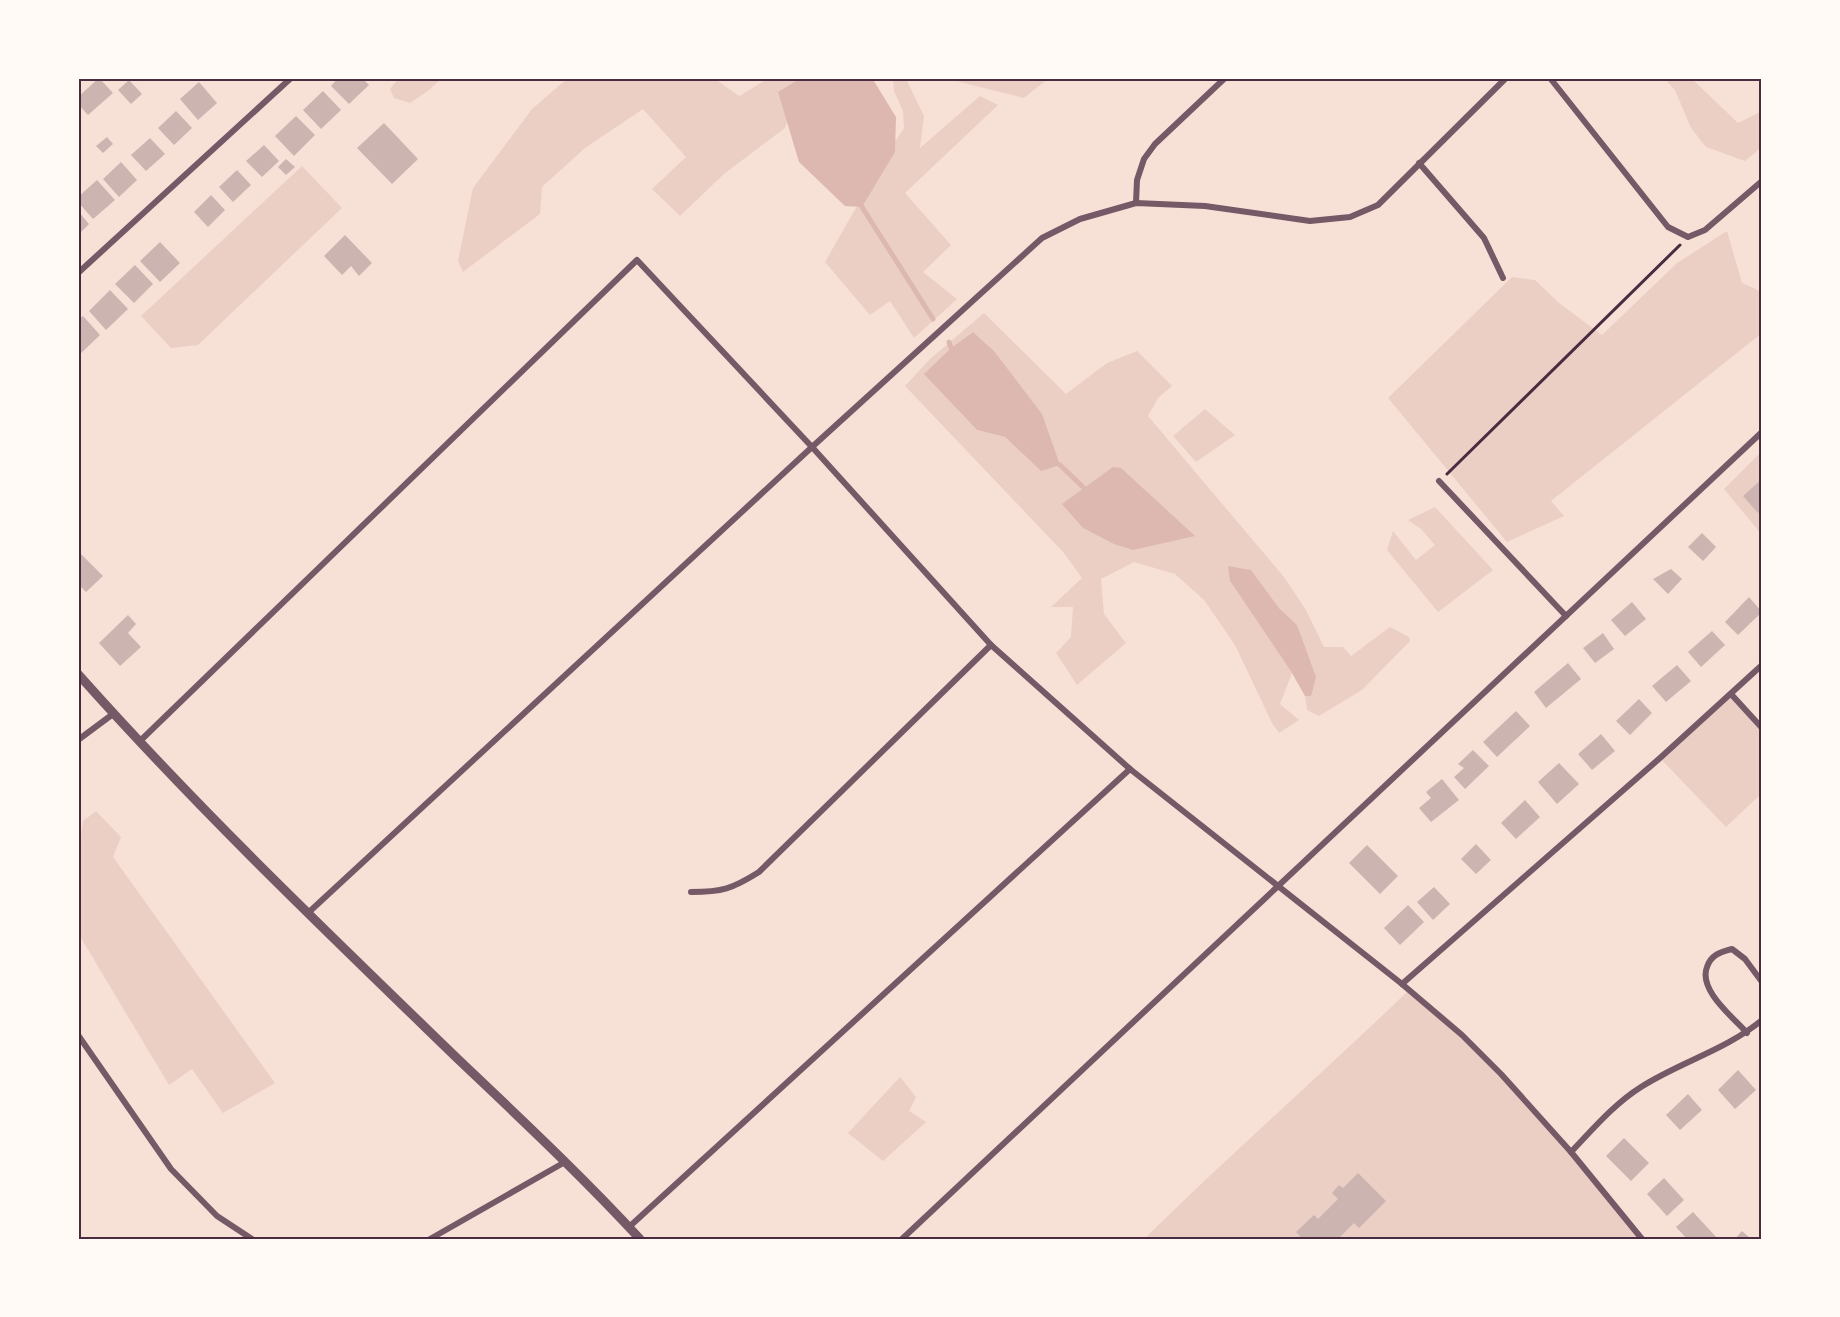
<svg xmlns="http://www.w3.org/2000/svg" width="1840" height="1317" font-family="'Playfair Display',serif">
<style>
.green{fill:#ebcfc5;fill-rule:evenodd}
.water{fill:#dcb8b0}
.lines{fill:none;stroke-linecap:round;stroke-linejoin:round}
.stream{stroke:#dcb8b0;stroke-width:5}
.building{fill:#ccb4b1}
.path{stroke:#4a2c40;stroke-width:3}
.minor{stroke:#755966;stroke-width:6}
.tertiary{stroke:#755966;stroke-width:9}
.neatline{fill:none;stroke:#4a2c40;stroke-width:2}
</style>
<rect width="100%" height="100%" fill="#f7e1d7"/>
<g class="green">
<polygon points="399,78 442,78 429,90 410,103 394,98 390,89"/>
<polygon points="568,78 714,78 739,96 769,78 803,78 785,128 724,174 680,216 652,189 686,157 643,109 585,148 542,187 540,214 463,272 458,261 473,188 532,109"/>
<polygon points="893,78 903,78 907,81 924,116 920,148 980,96 998,105 905,193 951,245 923,272 957,299 914,338 890,301 870,315 825,262 885,157 904,128 903,111 894,91"/>
<polygon points="944,78 1049,78 1024,98"/>
<polygon points="1664,78 1691,78 1738,123 1762,111 1762,147 1745,161 1706,147 1691,128 1675,90"/>
<polygon points="302,166 342,208 198,345 171,348 141,316"/>
<polygon points="1727,231 1742,283 1762,292 1762,333 1551,501 1564,516 1507,542 1388,398 1512,277 1535,280 1559,303 1602,335 1677,263"/>
<path d="M984 313 1066 394 1107 363 1137 351 1172 386 1158 398 1148 416 1284 577 1306 610 1324 647H1343L1351 656 1390 627 1409 637 1410 641 1362 690 1319 716 1307 710 1305 696H1311L1297 625 1279 608 1251 570 1230 581 1292 673 1280 704 1299 720 1279 733 1272 723 1235 645 1204 600 1175 574 1134 562 1101 579 1104 614 1126 643 1077 685 1056 653 1071 637 1073 607H1051L1082 578 1063 552 905 386 930 359ZM973 332 994 351 1041 471 1005 437 977 430 925 374 951 348ZM1085 489 1083 528 1063 504Z"/>
<polygon points="1205,409 1235,435 1196,462 1173,436"/>
<polygon points="1762,451 1762,535 1724,489"/>
<polygon points="1435,507 1493,570 1438,612 1387,550 1393,531 1416,560 1435,545 1421,529 1408,520"/>
<polygon points="1731,694 1762,728 1762,793 1726,827 1660,758"/>
<polygon points="96,811 121,837 113,857 275,1083 223,1113 192,1069 169,1085 78,933 78,855 83,821"/>
<path d="M1409 990 1501 1074 1642 1239H1144C1230 1154 1322 1074 1409 990Z"/>
<polygon points="900,1077 916,1097 909,1111 926,1122 883,1161 848,1133"/>
</g>
<g class="water">
<polygon points="801,78 872,78 896,117 895,152 862,207 845,206 799,162 778,92"/>
<polygon points="973,332 994,351 1042,414 1060,465 1041,471 1005,437 977,430 924,374 951,348"/>
<polygon points="1113,467 1121,468 1195,536 1133,550 1114,544 1083,528 1062,504"/>
<polygon points="1228,566 1251,570 1279,608 1297,625 1316,677 1311,696 1305,696 1292,673 1230,581"/>
</g>
<g class="lines">
<g class="stream">
<polyline points="862,207 933,319"/>
<polyline points="949,342 951,348"/>
<polyline points="1060,465 1085,489"/>
</g>
</g>
<g class="building">
<polygon points="99,78 113,93 88,115 78,104 78,97"/>
<polygon points="338,78 362,78 369,85 349,104 331,86"/>
<polygon points="129,80 142,94 131,104 118,90"/>
<polygon points="199,82 217,103 198,120 180,99"/>
<polygon points="323,91 341,110 321,129 303,110"/>
<polygon points="176,111 192,128 174,145 158,128"/>
<polygon points="296,116 315,135 294,156 275,136"/>
<polygon points="384,123 418,159 392,184 357,148"/>
<polygon points="107,137 113,144 103,153 96,146"/>
<polygon points="150,138 165,154 146,171 131,155"/>
<polygon points="264,145 279,161 262,177 246,161"/>
<polygon points="286,159 295,167 286,175 278,167"/>
<polygon points="121,162 137,180 119,197 103,179"/>
<polygon points="237,170 251,185 233,202 219,187"/>
<polygon points="97,180 115,200 93,219 78,202 78,197"/>
<polygon points="211,195 225,210 208,227 194,212"/>
<polygon points="78,211 89,224 78,235"/>
<polygon points="345,235 372,263 359,276 351,266 342,275 324,256"/>
<polygon points="160,242 180,263 160,282 140,261"/>
<polygon points="135,265 153,284 134,303 115,284"/>
<polygon points="110,290 128,309 106,330 89,311"/>
<polygon points="83,316 100,335 78,356 78,320"/>
<polygon points="1762,479 1762,509 1758,513 1743,496"/>
<polygon points="1702,533 1716,547 1703,561 1688,547"/>
<polygon points="78,551 103,576 86,592 78,584"/>
<polygon points="1671,569 1682,579 1668,594 1653,579"/>
<polygon points="1749,597 1762,612 1738,635 1725,622"/>
<polygon points="1632,602 1646,619 1625,636 1611,620"/>
<polygon points="128,615 136,624 128,633 141,647 120,666 99,643"/>
<polygon points="1712,631 1725,645 1701,667 1688,652"/>
<polygon points="1603,633 1614,649 1595,663 1583,648"/>
<polygon points="1568,663 1581,679 1546,708 1534,692"/>
<polygon points="1677,665 1691,681 1666,702 1652,686"/>
<polygon points="1639,699 1652,713 1630,735 1616,721"/>
<polygon points="1516,711 1530,726 1497,757 1483,742"/>
<polygon points="1601,734 1615,751 1592,770 1578,754"/>
<polygon points="1473,750 1489,766 1465,789 1454,777 1464,768 1458,764"/>
<polygon points="1559,763 1579,784 1557,804 1538,782"/>
<polygon points="1442,779 1459,800 1431,822 1419,808 1431,798 1426,792"/>
<polygon points="1525,800 1540,817 1516,839 1501,823"/>
<polygon points="1476,844 1491,860 1476,874 1461,859"/>
<polygon points="1367,845 1398,876 1380,894 1349,863"/>
<polygon points="1434,887 1450,904 1433,920 1417,902"/>
<polygon points="1408,905 1424,922 1400,945 1384,928"/>
<polygon points="1738,1070 1756,1090 1735,1109 1718,1090"/>
<polygon points="1688,1094 1702,1110 1680,1130 1666,1115"/>
<polygon points="1624,1138 1649,1163 1631,1181 1606,1156"/>
<polygon points="1358,1173 1386,1201 1359,1228 1354,1223 1338,1239 1297,1239 1300,1236 1296,1232 1314,1215 1318,1219 1338,1199 1332,1193 1339,1185 1343,1188"/>
<polygon points="1664,1178 1684,1200 1667,1216 1647,1194"/>
<polygon points="1693,1212 1718,1239 1687,1239 1676,1227"/>
<polygon points="1742,1231 1751,1239 1735,1239"/>
</g>
<g class="lines">
<polyline class="path" points="1447,474 1680,245"/>
<g class="minor">
<polyline points="1550,78 1668,227 1688,237 1705,230 1762,181"/>
<polyline points="1419,163 1484,238 1503,278"/>
<polyline points="1136,203 1137,180 1144,159 1155,144 1225,78"/>
<polyline points="78,273 291,78"/>
<polyline points="1439,481 1566,616"/>
<polyline points="1731,694 1762,728"/>
<polyline points="78,740 113,714"/>
<polyline points="139,742 637,260 812,447 991,645 1130,769 1402,984 1462,1035 1501,1074 1571,1152 1642,1239"/>
<path d="M691 892C722 892 732 889 759 872L991 645"/>
<polyline points="308,913 812,447 1042,238 1080,219 1136,203 1205,206 1310,221 1350,217 1378,205 1506,78"/>
<polyline points="1402,984 1660,758 1762,665"/>
<path d="M1747 1033C1733 1017 1698 990 1707 967 1711 955 1720 952 1732 949L1745 959 1762 982"/>
<polyline points="78,1035 171,1169 217,1216 252,1239"/>
<path d="M1571 1152C1593 1129 1614 1104 1641 1087 1680 1062 1726 1050 1762 1020"/>
<polyline points="629,1227 1130,769"/>
<polyline points="430,1239 565,1162"/>
<polyline points="902,1239 1762,432"/>
</g>
<path class="tertiary" d="M78 674C199 810 330 935 460 1061 521 1119 583 1177 640 1239"/>
</g>
<rect width="1840" height="1317" fill="none" stroke="#fffaf5" stroke-width="159"/>
<rect x="80" y="80" width="1680" height="1158" class="neatline"/>
</svg>
